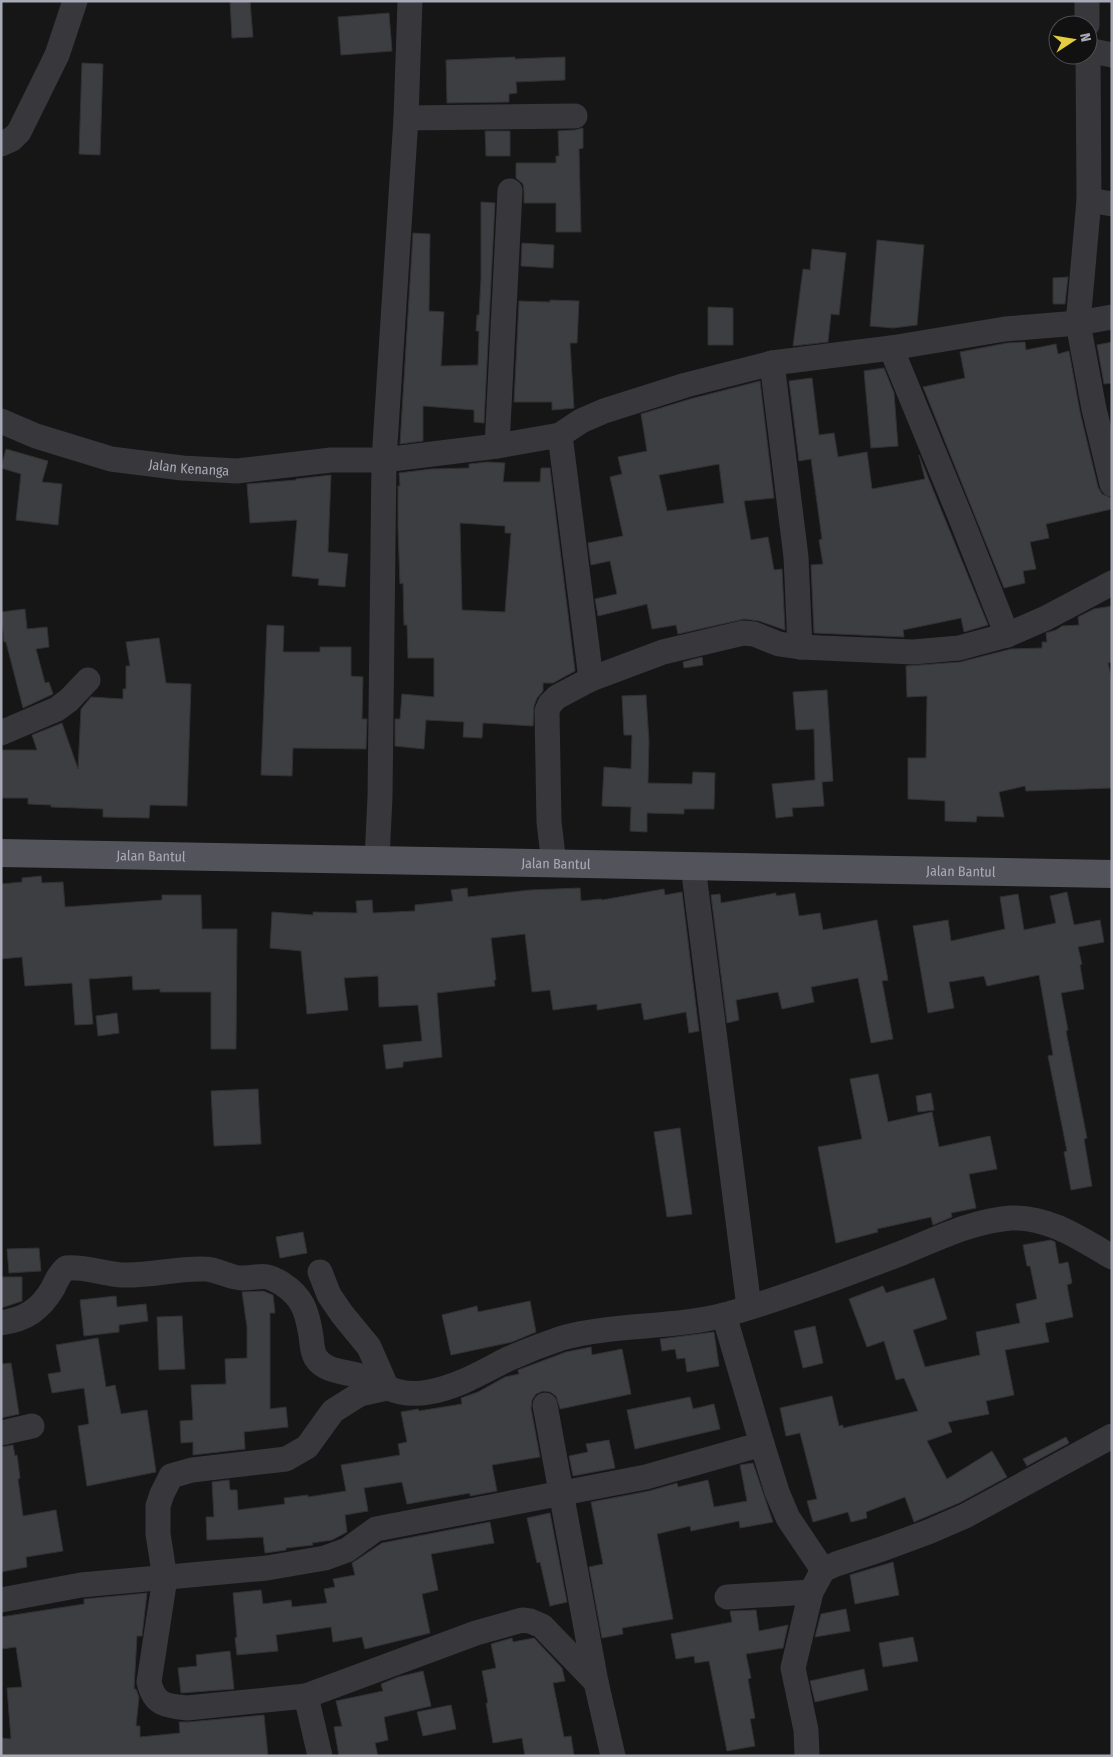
<svg xmlns="http://www.w3.org/2000/svg" width="1113" height="1757" font-family="'Fira Sans Condensed',sans-serif">
<style>
.building{fill:#3d3e41;stroke:#313033;fill-rule:evenodd}
.lines{fill:none;stroke-linecap:round;stroke-linejoin:round}
.minor{stroke:#37373c;stroke-width:25}
.primary{stroke:#53535b;stroke-width:28}
.labels{text-anchor:middle;stroke-width:4.5;stroke-linejoin:round;paint-order:stroke}
.street-label{font-size:14px;fill:#a9aab7;stroke:#111112}
</style>
<rect width="100%" height="100%" fill="#161617"/>
<g class="building">
<polygon points="230,1 250,1 253,37 232,38"/>
<polygon points="389,13 392,51 341,55 338,17"/>
<polygon points="515,57 515,59 565,57 565,80 516,82 517,93 509,94 509,102 447,103 446,60"/>
<polygon points="82,63 103,64 100,155 79,154"/>
<polygon points="583,128 583,148 579,149 581,232 556,232 556,203 524,203 524,191 523,184 516,178 516,163 556,163 556,156 559,156 558,131 575,130"/>
<polygon points="485,131 510,131 510,156 486,156"/>
<polygon points="481,202 495,203 484,423 474,422 474,410 423,406 423,441 400,444 413,233 430,234 429,311 444,312 441,366 478,365 479,331 476,331 477,315 479,315 481,279"/>
<polygon points="877,240 924,245 917,325 893,328 870,326"/>
<polygon points="522,243 554,245 553,268 521,266"/>
<polygon points="812,249 846,253 839,315 831,314 828,342 793,346 803,269 810,270"/>
<polygon points="1068,277 1065,304 1053,304 1053,278"/>
<polygon points="550,300 579,301 577,343 570,343 574,408 552,410 552,402 514,402 519,301 550,302"/>
<polygon points="708,307 733,308 733,345 708,345"/>
<polygon points="1025,342 1026,350 1056,344 1058,354 1069,351 1080,412 1098,487 1102,494 1112,498 1112,509 1046,524 1049,538 1030,542 1036,569 1023,571 1025,583 1004,588 923,387 965,378 960,352 1007,343"/>
<polygon points="1112,342 1112,383 1104,384 1097,345"/>
<polygon points="884,368 894,393 898,446 871,448 864,371"/>
<polygon points="812,378 819,435 834,433 838,457 867,452 872,489 925,479 919,455 988,625 964,632 961,618 903,630 904,637 814,633 811,565 823,564 819,540 822,539 811,459 799,461 789,381"/>
<path d="M760 381 774 498 744 501 751 540 768 537 774 570 782 569 785 630 759 621 744 619 678 634 676 625 652 629 647 604 598 616 595 599 617 594 610 561 591 565 588 543 623 536 610 477 622 474 618 457 647 451 641 414 690 399ZM719 464 724 503 667 511 659 475Z"/>
<polygon points="6,449 48,461 42,482 62,484 58,525 16,520 21,474 1,468"/>
<path d="M487 462 505 463 503 482H540L541 468H550L575 671 553 683H543V691L537 698 534 706 533 726 483 723 482 738 463 737 464 722 426 720 424 749 395 746V719H400L402 694 434 697V658H408L407 625H404L403 583 400 584 398 529V486H400L399 473 431 469 469 468V464ZM460 523 505 526V533H511L505 612 462 610Z"/>
<polygon points="331,475 328,552 348,554 345,587 318,585 319,579 292,576 297,520 250,523 247,484 296,480 296,479"/>
<polygon points="1112,606 1112,662 1108,663 1112,680 1112,788 1026,791 1025,786 999,792 1004,817 977,816 976,822 945,821 945,801 908,799 908,758 926,758 927,696 907,697 906,666 960,662 1011,649 1042,648 1042,642 1047,642 1046,633 1056,630 1062,626 1079,625 1078,617 1094,609"/>
<polygon points="25,609 27,629 47,627 49,647 36,649 45,683 49,682 53,694 23,708 6,642 4,642 1,612"/>
<polygon points="267,625 284,626 283,652 320,652 320,647 351,647 351,676 363,677 362,719 367,719 366,749 293,748 292,776 261,775"/>
<polygon points="159,638 166,683 191,684 187,806 150,805 149,818 103,817 103,809 51,807 51,805 28,804 28,798 1,798 1,750 37,750 32,735 62,723 78,769 81,709 91,697 123,699 123,689 126,689 126,666 130,666 126,642"/>
<polygon points="702,657 703,665 684,668 683,662"/>
<polygon points="827,690 833,781 822,782 824,806 792,808 793,816 776,818 772,784 815,780 814,729 796,730 793,692"/>
<polygon points="646,695 649,742 648,783 692,784 693,772 715,773 714,809 684,809 684,814 647,813 647,832 630,831 631,807 602,806 604,767 631,769 632,735 624,735 622,696"/>
<polygon points="41,876 42,883 63,882 65,907 162,900 162,895 201,895 202,929 237,929 236,1049 211,1049 211,992 160,992 160,989 133,990 132,976 89,979 93,1024 75,1025 72,983 25,986 22,957 1,959 1,884 22,882 22,878"/>
<polygon points="467,888 468,897 530,890 580,888 581,901 601,899 602,900 664,889 665,895 682,892 699,1031 689,1033 686,1012 644,1020 641,1003 597,1010 597,1004 553,1010 550,990 532,992 525,934 491,938 496,980 494,980 495,986 437,993 442,1057 403,1062 403,1067 386,1069 383,1045 422,1041 418,1005 379,1007 378,976 344,978 348,1010 307,1014 301,951 270,948 272,912 313,915 313,912 357,913 356,901 372,900 373,913 415,911 415,905 453,901 451,890"/>
<polygon points="1067,892 1074,925 1100,920 1104,942 1078,947 1082,964 1080,965 1084,989 1061,993 1068,1030 1066,1031 1087,1138 1084,1139 1092,1186 1071,1190 1064,1152 1067,1151 1048,1056 1053,1055 1039,975 987,986 984,976 949,982 954,1008 928,1013 913,926 948,920 951,941 1005,929 1000,897 1018,894 1024,930 1056,923 1050,896"/>
<polygon points="776,893 776,896 795,893 799,916 820,913 823,930 877,920 888,980 882,981 893,1039 871,1043 858,978 811,987 814,1002 782,1009 778,992 736,1000 739,1020 727,1023 711,895 720,894 721,903"/>
<polygon points="117,1013 119,1033 98,1036 96,1016"/>
<polygon points="878,1074 888,1122 932,1112 939,1147 990,1136 997,1169 969,1174 976,1208 951,1213 952,1217 933,1225 931,1217 877,1229 878,1232 836,1243 818,1147 862,1139 850,1079"/>
<polygon points="258,1089 261,1144 214,1146 211,1091"/>
<polygon points="931,1093 934,1110 918,1112 916,1096"/>
<polygon points="680,1128 692,1214 667,1217 654,1132"/>
<polygon points="303,1232 307,1253 280,1258 276,1237"/>
<polygon points="1051,1240 1055,1242 1059,1264 1068,1262 1072,1283 1067,1285 1073,1317 1045,1323 1049,1342 1005,1350 1014,1395 986,1401 989,1414 948,1422 952,1432 927,1441 947,1479 992,1451 1007,1477 959,1503 914,1522 905,1497 866,1512 867,1518 851,1522 848,1512 813,1522 807,1501 817,1499 800,1433 786,1436 780,1408 832,1396 839,1426 843,1425 843,1428 918,1411 904,1378 896,1380 884,1341 867,1347 849,1299 883,1286 886,1293 934,1278 947,1319 913,1330 925,1367 980,1355 976,1332 1020,1323 1016,1304 1037,1299 1030,1266 1027,1266 1023,1245"/>
<polygon points="39,1248 41,1271 9,1273 7,1249"/>
<polygon points="1,1277 22,1277 22,1301 1,1308"/>
<polygon points="263,1291 273,1295 275,1313 270,1313 270,1409 286,1407 288,1427 244,1432 245,1449 193,1455 193,1442 181,1443 180,1421 193,1420 191,1385 226,1384 225,1359 247,1358 247,1327 242,1292"/>
<polygon points="116,1296 117,1307 146,1304 148,1321 119,1325 119,1332 84,1336 80,1300"/>
<polygon points="530,1301 536,1332 512,1342 451,1355 442,1315 477,1306 478,1312"/>
<polygon points="182,1316 185,1369 159,1370 157,1317"/>
<polygon points="815,1326 823,1363 803,1368 794,1331"/>
<polygon points="714,1332 719,1366 687,1372 685,1358 677,1359 675,1349 662,1351 660,1339"/>
<polygon points="98,1338 106,1387 115,1385 121,1414 147,1410 156,1472 87,1486 78,1426 89,1424 84,1388 52,1393 48,1374 61,1372 56,1345"/>
<polygon points="591,1347 592,1355 622,1349 631,1394 560,1409 556,1396 550,1392 543,1391 536,1394 532,1400 531,1408 540,1457 492,1465 497,1491 470,1496 470,1493 407,1504 402,1482 364,1488 368,1511 345,1515 347,1532 332,1540 312,1543 313,1545 286,1548 286,1550 265,1553 263,1537 207,1540 206,1517 214,1517 212,1482 229,1480 230,1490 237,1490 238,1510 285,1504 284,1498 308,1495 308,1497 346,1491 341,1465 400,1455 398,1444 407,1442 401,1412 418,1409 419,1411 462,1404 461,1398 478,1392 505,1377 519,1374 518,1370 566,1352"/>
<polygon points="11,1363 19,1414 1,1418 1,1364"/>
<polygon points="690,1397 693,1409 714,1404 720,1429 635,1449 627,1410"/>
<polygon points="1066,1437 1069,1443 1027,1466 1023,1459"/>
<polygon points="609,1440 615,1468 573,1476 569,1456 588,1452 586,1444"/>
<polygon points="13,1445 15,1456 17,1455 20,1478 18,1479 23,1516 56,1510 63,1551 26,1557 27,1567 1,1572 1,1447"/>
<polygon points="753,1463 773,1522 740,1528 739,1521 691,1531 690,1526 657,1534 673,1619 622,1628 623,1634 602,1638 589,1567 603,1564 591,1502 649,1491 677,1483 678,1487 708,1480 714,1507 747,1501 740,1465"/>
<polygon points="550,1513 567,1602 550,1606 540,1562 537,1563 527,1518"/>
<polygon points="490,1522 494,1543 431,1554 438,1590 422,1594 430,1633 365,1649 362,1637 333,1642 331,1627 276,1635 278,1651 237,1655 235,1638 237,1637 233,1593 261,1590 263,1604 291,1600 292,1607 327,1603 324,1589 335,1587 333,1579 355,1575 352,1563 382,1543"/>
<polygon points="893,1562 899,1595 855,1604 850,1575"/>
<polygon points="147,1593 142,1636 137,1636 134,1689 136,1689 139,1697 136,1726 140,1726 140,1737 180,1733 179,1722 188,1722 264,1715 268,1756 1,1756 1,1738 11,1739 7,1688 22,1687 16,1647 1,1649 1,1617 84,1604 84,1599"/>
<polygon points="846,1609 850,1631 815,1637 821,1614"/>
<polygon points="756,1610 759,1631 788,1625 783,1648 746,1654 751,1678 748,1679 755,1718 750,1719 755,1746 727,1751 709,1661 695,1663 694,1656 676,1659 671,1634 732,1622 730,1611"/>
<polygon points="913,1637 918,1661 883,1667 879,1643"/>
<polygon points="512,1638 513,1642 534,1638 562,1668 565,1681 553,1683 564,1737 571,1736 574,1756 525,1756 522,1738 493,1743 486,1703 488,1703 482,1671 496,1668 491,1644"/>
<polygon points="230,1651 234,1689 181,1693 178,1668 197,1666 196,1655"/>
<polygon points="864,1669 868,1690 815,1702 810,1681"/>
<polygon points="423,1671 431,1706 384,1717 388,1740 375,1743 378,1756 339,1756 334,1727 342,1726 336,1701 383,1691 381,1684 398,1677"/>
<polygon points="451,1705 456,1729 423,1736 417,1712"/>
</g>
<g class="lines">
<g class="minor">
<polyline points="1087,25 1087,1"/>
<polyline points="1088,50 1112,55"/>
<polyline points="1088,51 1089,200 1078,323 1094,409 1112,484"/>
<polyline points="406,118 575,116"/>
<polyline points="1,144 12,139 19,132 57,55 75,1"/>
<polyline points="1089,200 1112,204"/>
<polyline points="891,348 962,521 1007,635"/>
<polyline points="772,363 796,557 800,647"/>
<path id="s1" d="M1 421 36 436 111 459 182 468 237 471 331 460H384L497 446 560 435 581 421 604 411 686 385 772 363 891 348 1005 329 1078 323 1112 317"/>
<polyline points="560,435 591,679"/>
<polyline points="497,446 510,191"/>
<polyline points="1,733 57,709 69,700 88,680"/>
<polyline points="377,859 380,797 384,460 406,118 410,1"/>
<polyline points="554,864 549,822 547,711 550,704 557,697 591,679 663,652 743,633 754,634 779,644 800,647 913,652 959,648 1007,635 1046,618 1112,583"/>
<polyline points="693,866 749,1307"/>
<polyline points="320,1272 329,1295 342,1314 369,1347 387,1388"/>
<path d="M1 1323C26 1319 40 1310 53 1288 56 1281 60 1273 66 1268 85 1266 104 1274 123 1275 150 1276 177 1268 204 1269 218 1269 229 1278 242 1278 261 1278 262 1272 281 1283 303 1297 307 1311 311 1336 312 1343 312 1352 316 1358 326 1373 347 1371 363 1377 370 1379 377 1383 384 1386 397 1393 414 1395 429 1392 458 1387 482 1372 508 1359 526 1351 544 1344 562 1338 616 1323 674 1329 728 1314 787 1297 845 1275 902 1253 937 1239 972 1221 1011 1218 1048 1216 1081 1239 1112 1257"/>
<polyline points="545,1405 596,1682 613,1756"/>
<polyline points="1,1433 32,1426"/>
<polyline points="762,1444 777,1492 788,1518 823,1570"/>
<polyline points="727,1597 811,1592"/>
<polyline points="1,1600 81,1585 267,1568 325,1558 347,1550 376,1529 646,1477 762,1444 724,1315"/>
<polyline points="306,1696 476,1633 522,1620 530,1621 542,1626 596,1682"/>
<path d="M320 1756 306 1696 187 1708C165 1706 154 1704 149 1682L165 1578 158 1534V1506L162 1494 171 1476 192 1470 286 1459 307 1447 333 1411 360 1394 387 1388"/>
<polyline points="807,1756 806,1730 793,1668 811,1592 823,1570 836,1564 882,1549 928,1532 965,1516 1112,1436"/>
</g>
<path class="primary" id="s2" d="M1 853 1112 874"/>
</g>
<g class="labels">
<g class="street-label">
<text dy="5" stroke="none"><textPath href="#s1" startOffset="195">Jalan Kenanga</textPath></text>
<text dy="5" stroke="none"><textPath href="#s2" startOffset="150">Jalan Bantul</textPath></text>
<text dy="5" stroke="none"><textPath href="#s2" startOffset="555">Jalan Bantul</textPath></text>
<text dy="5" stroke="none"><textPath href="#s2" startOffset="960">Jalan Bantul</textPath></text>
</g>
</g>
<rect width="1113" height="1757" fill="none" stroke="#a9aab7" stroke-width="5"/>
<g transform="translate(1073 40) rotate(78)"><circle r="24" fill="#111112" stroke="#4e4e54"/>
<path d="M0-4L9 19L0 12L-9 19Z" fill="#e6cd3f"/>
<text y="-8" font-size="14" font-weight="bold" text-anchor="middle" fill="#a9aab7">N</text>
</g>
</svg>
